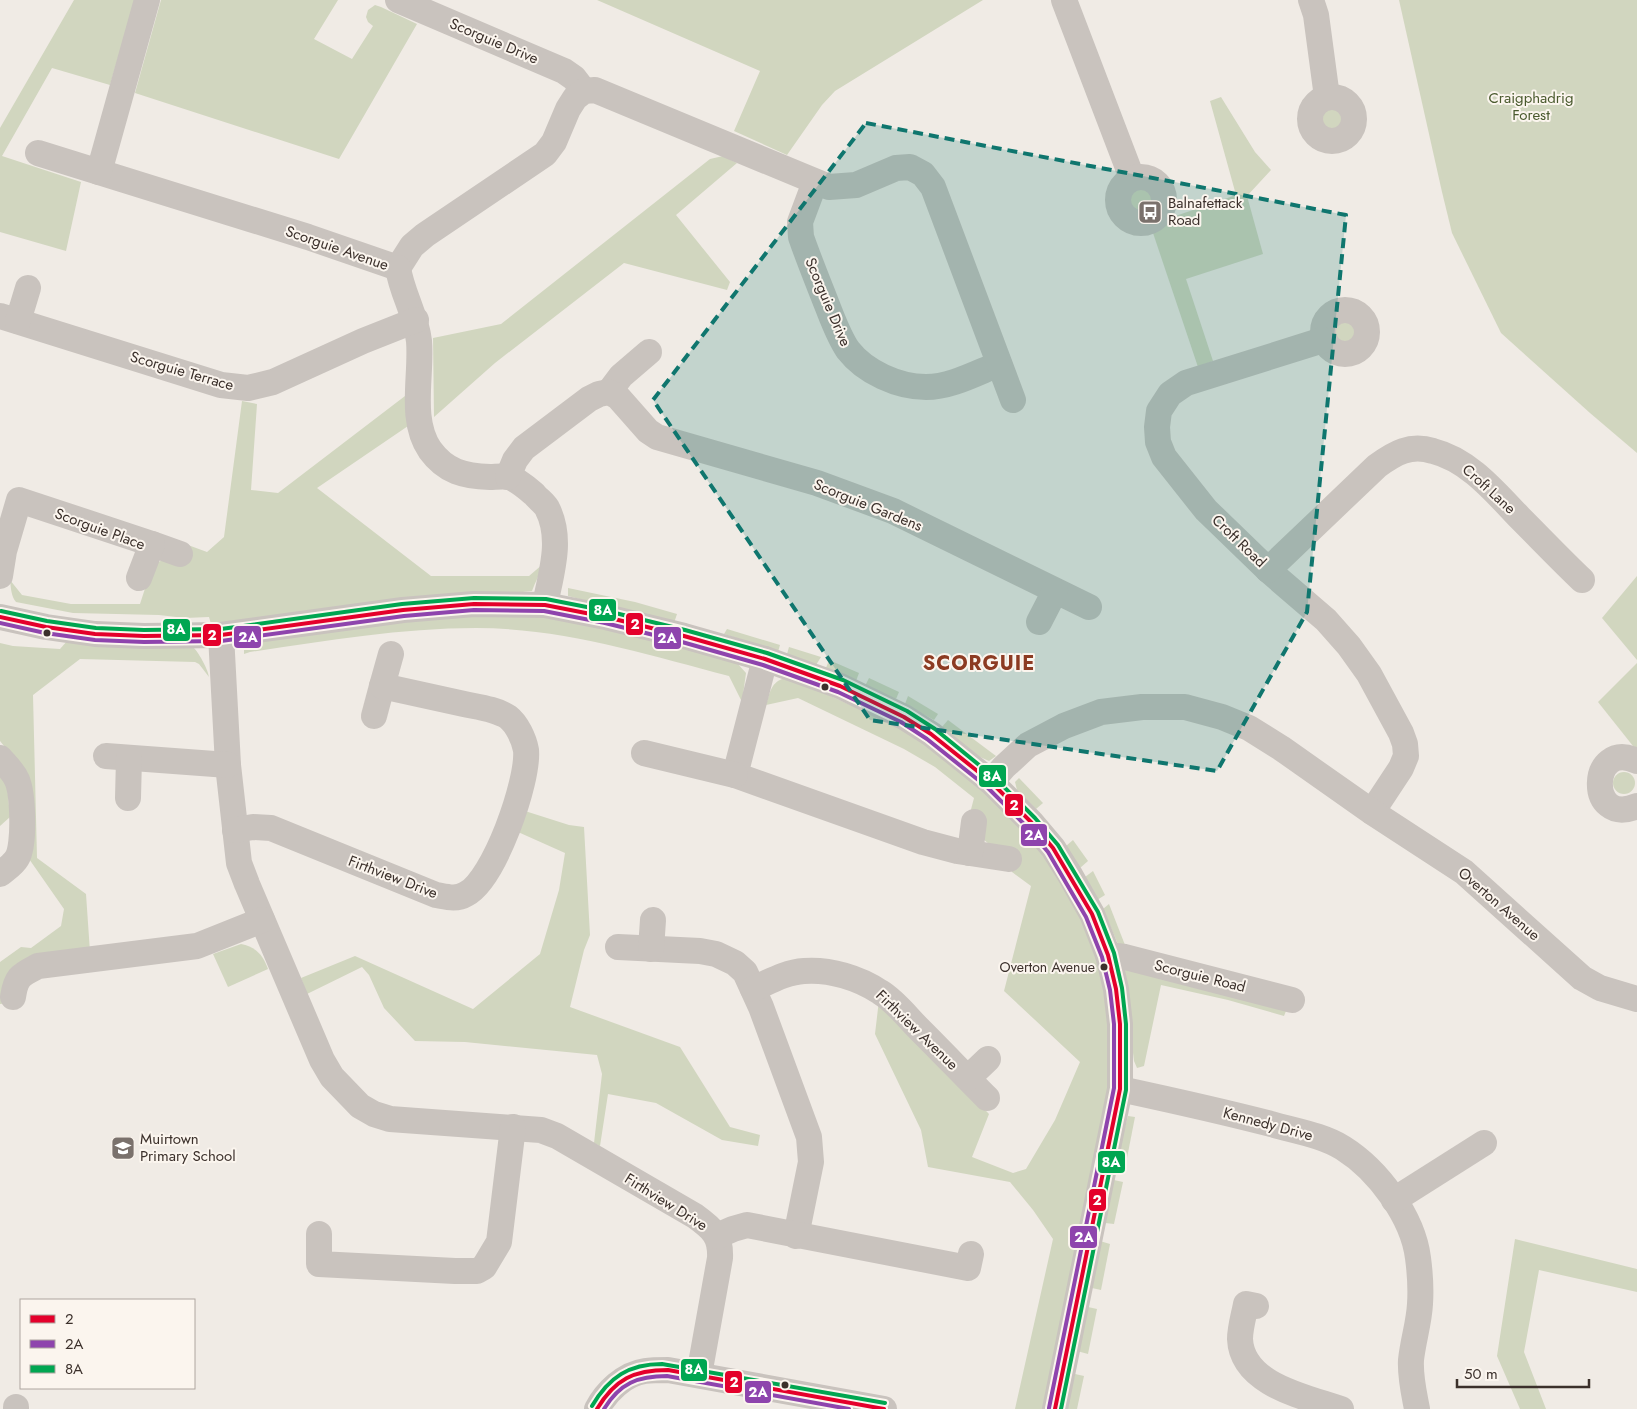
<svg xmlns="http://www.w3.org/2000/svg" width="1637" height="1409" font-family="Jost,sans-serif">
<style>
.green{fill:#d1d6bf}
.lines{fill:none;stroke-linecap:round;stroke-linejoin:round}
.minor{stroke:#c9c3be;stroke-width:26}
.bus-1-casing{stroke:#fbf5ee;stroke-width:8}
.bus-2-casing{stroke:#fbf5ee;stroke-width:8}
.bus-3-casing{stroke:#fbf5ee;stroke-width:8}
.bus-1{stroke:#e4002b;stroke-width:4}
.bus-2{stroke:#8e44ad;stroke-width:4}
.bus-3{stroke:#00a651;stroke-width:4}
.marked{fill:#0f766e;fill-opacity:0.2;stroke:#0f766e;stroke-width:4;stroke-dasharray:10 6;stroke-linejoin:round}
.bus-dot{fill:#3b302b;stroke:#fbf5ee;stroke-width:2}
.labels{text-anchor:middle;stroke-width:4;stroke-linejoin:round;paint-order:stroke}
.bus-label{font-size:14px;fill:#3b302b;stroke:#fbf5ee;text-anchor:end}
.street-label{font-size:15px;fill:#3b302b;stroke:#fbf5ee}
.park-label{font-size:15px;fill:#4a5a2e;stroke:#fbf5ee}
.poi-label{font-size:15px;fill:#3b302b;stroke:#fbf5ee;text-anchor:start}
.district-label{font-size:20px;font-weight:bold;letter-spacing:1px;fill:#8c3b22;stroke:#fbf5ee}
.line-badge{stroke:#fbf5ee;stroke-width:2}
.badge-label{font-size:14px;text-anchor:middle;font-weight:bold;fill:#fff}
</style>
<rect width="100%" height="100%" fill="#f0ebe5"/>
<g class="green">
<polygon points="74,0 135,0 110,85 52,68 2,156 81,182 66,251 0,232 0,128"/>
<polygon points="161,0 338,0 314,39 352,59 373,26 368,22 366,17 368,10 375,5 381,7 417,24 339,159 135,93"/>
<polygon points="597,0 983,0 835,91 822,105 787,155 734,131 760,71"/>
<polygon points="1399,0 1637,0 1637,453 1590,413 1501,333 1452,233 1442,192"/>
<polygon points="1221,97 1255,152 1271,170 1247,196 1263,254 1186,279 1213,361 1198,367 1153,233 1158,230 1167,219 1236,195 1210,101"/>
<circle cx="1332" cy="119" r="11"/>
<polygon points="723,156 737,163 676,215 730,282 727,290 624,263 495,363 434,417 433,338 501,324 710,159"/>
<circle cx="1141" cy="200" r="12"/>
<circle cx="1346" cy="332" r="12"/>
<path d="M405 396 408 426 317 488 431 576H529L543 564C540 574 535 582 532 591L211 624 209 617 185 618 159 615 73 613 16 602C11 596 11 588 10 580L22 595 71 604H140L151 570 157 563 188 545 207 552 224 537 242 401 257 404 251 490 278 493Z"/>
<polygon points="1637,576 1637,660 1602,618"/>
<polygon points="568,588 635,602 677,614 674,623 568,596"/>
<path d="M507 612 613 628 737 663 746 673 742 702 729 676C646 654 562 628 476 628 400 628 325 641 250 652L244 654V645L246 644 376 621Z"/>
<polygon points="727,629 780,645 778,652 724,634"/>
<path d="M68 640 192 646C198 651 208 669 209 677L199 664 195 662 80 659 33 695 37 858 86 894 90 952 56 954 11 1003 0 1004V962L21 947 31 948 61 926 64 909 27 856 22 768 0 741V643L13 646 60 649Z"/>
<polygon points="789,647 821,657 816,665 787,654"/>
<polygon points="829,660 859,673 856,681 826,668"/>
<polygon points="1637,663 1637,748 1633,746 1598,702"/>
<path d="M785 678H791L914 734 996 802 1038 847 1069 894 1092 942 1107 1003 1109 1082 1043 1409H1015L1053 1239 1033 1210 1010 1182 928 1167 921 1130 875 1034 879 1000 989 1114 972 1157 1013 1173 1026 1169 1055 1120 1080 1062 1004 991 1031 886 1012 872 1015 851 989 844 983 839 969 817 974 798 935 767 904 749 798 698 766 705C770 692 771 682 785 678Z"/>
<polygon points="869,678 899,692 896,699 865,686"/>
<polygon points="908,696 938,714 934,720 905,704"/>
<polygon points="948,720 996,756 989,761 980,757 942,727"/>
<circle cx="1624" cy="783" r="11"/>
<polygon points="0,774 7,784 10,817 0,826"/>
<polygon points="1019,778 1043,803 1036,809 1017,790 1015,782"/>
<polygon points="525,811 569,825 584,827 590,935 584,950 570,1007 680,1047 730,1127 760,1135 758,1146 722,1140 656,1103 608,1094 600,1146 594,1143 602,1074 597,1055 465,1042 415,1041 384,1008 369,975 362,967 307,994 301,978 355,956 473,1009 540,954 559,890 565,853 518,832"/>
<polygon points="1073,840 1088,861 1080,868 1066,846"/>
<polygon points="1093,871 1105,895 1097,900 1085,877"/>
<polygon points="1109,904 1125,945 1120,949 1103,909"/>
<path d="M241 944C256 947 263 955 268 969L228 987 213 954Z"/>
<polygon points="1127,969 1288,1006 1284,1016 1228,1000 1161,985 1144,1066 1137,1068 1134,1061 1123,971"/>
<polygon points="1128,1116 1135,1117 1126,1163 1116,1161"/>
<polygon points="1114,1180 1123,1182 1114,1224 1105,1223"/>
<polygon points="1515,1239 1637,1269 1637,1292 1539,1270 1524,1352 1546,1409 1520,1409 1497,1356"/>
<polygon points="1100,1241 1110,1244 1101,1290 1092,1288"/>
<polygon points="1088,1307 1097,1309 1088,1354 1077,1351"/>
<polygon points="1075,1374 1084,1376 1077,1409 1066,1409"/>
</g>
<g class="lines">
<g class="minor">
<polyline points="398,0 564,71 574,78 584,91"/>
<polyline points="1064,0 1132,178"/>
<polyline points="1311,0 1316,15 1327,97"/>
<circle cx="1332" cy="119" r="22"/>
<polyline points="38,153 308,237 398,268"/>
<polyline points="99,172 147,0"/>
<circle cx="1141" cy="200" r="23"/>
<path d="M815 182 800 222 801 237C809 260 818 282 827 305 833 320 839 337 848 350 865 372 898 387 926 387 951 387 976 373 999 364"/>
<polyline points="398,268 412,246 425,235 545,154 554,142 568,109 575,98 584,91 595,90 829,187 856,185 896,168 910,167 923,174 933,187 1013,400"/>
<path d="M398 268C402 294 416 314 419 341 422 376 409 419 430 450 446 472 464 476 490 477 495 477 503 476 509 477 518 480 527 488 534 494 538 499 544 503 547 508 563 539 551 573 545 605"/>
<circle cx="1345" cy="332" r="22"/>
<polyline points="0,316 221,385 248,388 273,382 363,341 416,320"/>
<polyline points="18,321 28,288"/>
<polyline points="1323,340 1186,383 1170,394 1159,411 1157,427 1158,442 1164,457 1206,510 1268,570 1326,620 1349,646 1369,674 1401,733 1405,744 1406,756 1401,768 1372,812"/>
<polyline points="609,392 621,376 649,352"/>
<polyline points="508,477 515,460 524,448 589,399 599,394 609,392 618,397 648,431 657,437 817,483 893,511 1089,607"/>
<polyline points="152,544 180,554"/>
<path d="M1268 570 1377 466C1395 453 1410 444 1433 451 1469 460 1495 492 1520 518 1541 539 1561 560 1582 580"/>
<polyline points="0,576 4,551 19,500 152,544 139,578"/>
<polyline points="0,617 46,627 95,634 144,636 221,635 403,610 474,604 545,605 606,617 684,636 765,659 840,686 904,717 931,734 991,782 1031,822 1053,848 1070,875 1092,914 1108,955 1116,989 1120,1024 1120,1089 1055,1409"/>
<polyline points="1039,622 1055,591"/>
<path d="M221 635 228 765 239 863 247 884 322 1060 332 1077 360 1106 374 1114 390 1119 541 1130 557 1136 695 1216C713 1229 721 1236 720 1258L699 1375"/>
<polyline points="765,659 735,775 923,842 957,851 1009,859"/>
<polyline points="374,716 382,686"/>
<polyline points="644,753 735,775"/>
<polyline points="106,756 228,765"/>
<path d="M0 758C6 765 13 771 17 780 23 794 25 845 17 858 13 865 6 869 0 874"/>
<path d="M1637 761C1589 738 1586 828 1637 806"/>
<polyline points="991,782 1004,767 1028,745 1064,726 1101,712 1142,707 1185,707 1222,717 1249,728 1281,748 1372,812 1464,872 1582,978 1600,988 1637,999"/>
<polyline points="128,798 129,758"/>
<path d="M235 830 253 827 271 828 436 895C447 897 456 900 466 894 494 880 529 781 526 750 524 739 517 724 508 717 496 709 478 707 464 704 437 698 409 692 382 686L391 654"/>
<polyline points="970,853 974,822"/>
<polyline points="618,947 700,951 716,954 735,963 745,972 761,1007 809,1137 811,1162 796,1236"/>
<polyline points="651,949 653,920"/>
<polyline points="1108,955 1125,957 1292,1000"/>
<path d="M753 989C769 982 786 972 804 971 830 969 859 978 880 992 895 1001 907 1017 919 1029 942 1052 964 1075 987 1098"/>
<path d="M13 997C16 976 21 975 38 966L197 946 262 920"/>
<polyline points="968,1078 988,1059"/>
<path d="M1120 1089C1171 1100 1221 1111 1271 1124 1295 1131 1322 1135 1343 1148 1378 1170 1413 1217 1418 1258 1420 1273 1421 1289 1420 1304 1419 1323 1413 1341 1411 1360 1410 1377 1414 1393 1417 1409"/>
<polyline points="1394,1200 1484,1143"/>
<polyline points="319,1234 319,1264 455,1271 477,1271 484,1267 499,1242 513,1127"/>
<polyline points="717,1236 733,1229 747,1225 968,1268 971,1254"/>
<path d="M1256 1306 1246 1304C1244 1315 1240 1328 1240 1339 1242 1385 1306 1397 1341 1409"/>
<polyline points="16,1407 16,1409"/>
<path d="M597 1409C606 1392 624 1374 645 1371 652 1370 661 1370 668 1370L884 1409"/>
</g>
<g class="bus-1-casing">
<g id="bus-1">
<polyline points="0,617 46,627 95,634 144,636 221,635 403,610 474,604 545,605 606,617 684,636 765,659 840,686 904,717 931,734 991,782 1031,822 1053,848 1092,914 1108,955 1116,989 1120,1024 1120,1089 1055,1409"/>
<path d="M597 1409C615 1379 634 1370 668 1370L884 1409"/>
</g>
</g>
<g class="bus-2-casing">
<g id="bus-2">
<polyline points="0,623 45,633 95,640 144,642 221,641 404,616 474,610 544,611 605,623 682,642 763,665 838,692 901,722 927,739 987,787 1026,826 1048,852 1086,917 1102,957 1110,990 1114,1024 1114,1088 1049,1408"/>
<path d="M604 1409C620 1383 638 1376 667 1376L849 1409"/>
</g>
</g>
<g class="bus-3-casing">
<g id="bus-3">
<polyline points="1,611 47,621 96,628 144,630 221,629 402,604 474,598 546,599 607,611 685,630 767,653 843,680 907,711 935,729 995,778 1035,818 1058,845 1098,912 1114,953 1122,988 1126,1024 1126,1090 1061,1409"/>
<path d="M592 1406C609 1377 629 1364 662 1364L885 1403"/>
</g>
</g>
<use href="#bus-1" class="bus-1"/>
<use href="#bus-2" class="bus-2"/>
<use href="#bus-3" class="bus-3"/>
</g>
<path class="marked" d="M866 123 1346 215 1307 612 1217 771 870 720 653 400Z"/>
<defs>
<g id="bus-square" transform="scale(1.25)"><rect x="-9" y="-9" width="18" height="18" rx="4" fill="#7a716c" stroke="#fbf5ee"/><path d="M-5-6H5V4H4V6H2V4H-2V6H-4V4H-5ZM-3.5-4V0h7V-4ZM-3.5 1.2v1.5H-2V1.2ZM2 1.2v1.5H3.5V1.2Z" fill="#fff"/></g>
<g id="school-square" transform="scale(1.25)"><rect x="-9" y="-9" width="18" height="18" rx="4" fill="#7a716c" stroke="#fbf5ee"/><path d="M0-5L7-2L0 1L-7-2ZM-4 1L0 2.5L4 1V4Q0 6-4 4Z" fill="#fff"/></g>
</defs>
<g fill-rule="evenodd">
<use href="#bus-square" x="1150" y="212"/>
<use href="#school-square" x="123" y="1148"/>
</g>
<g class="bus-dot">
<circle cx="47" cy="633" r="4.5"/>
<circle cx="825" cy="687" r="4.5"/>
<circle cx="1104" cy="967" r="4.5"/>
<circle cx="785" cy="1385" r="4.5"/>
</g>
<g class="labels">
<g class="bus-label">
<text x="1095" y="972">Overton Avenue</text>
</g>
<g class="street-label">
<text transform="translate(494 41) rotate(23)" y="5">Scorguie Drive</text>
<text transform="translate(337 248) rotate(19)" y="5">Scorguie Avenue</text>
<text transform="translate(828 302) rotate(67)" y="5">Scorguie Drive</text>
<text transform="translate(182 371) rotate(16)" y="5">Scorguie Terrace</text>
<text transform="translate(1489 489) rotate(42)" y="5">Croft Lane</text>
<text transform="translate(868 505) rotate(22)" y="5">Scorguie Gardens</text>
<text transform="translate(100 529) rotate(20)" y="5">Scorguie Place</text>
<text transform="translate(1239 541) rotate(44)" y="5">Croft Road</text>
<text transform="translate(393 877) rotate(21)" y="5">Firthview Drive</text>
<text transform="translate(1499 904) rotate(41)" y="5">Overton Avenue</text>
<text transform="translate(1200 976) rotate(14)" y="5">Scorguie Road</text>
<text transform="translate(917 1030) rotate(44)" y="5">Firthview Avenue</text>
<text transform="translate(1268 1124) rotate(15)" y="5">Kennedy Drive</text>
<text transform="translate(666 1202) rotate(32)" y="5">Firthview Drive</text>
</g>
<g class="park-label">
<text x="1531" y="103">Craigphadrig<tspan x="1531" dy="17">Forest</tspan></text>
</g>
<g class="poi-label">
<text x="1168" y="208">Balnafettack<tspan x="1168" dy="17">Road</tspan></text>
<text x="140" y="1144">Muirtown<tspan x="140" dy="17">Primary School</tspan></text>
</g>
<g class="district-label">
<text x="979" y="670">SCORGUIE</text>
</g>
</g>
<g class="line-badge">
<rect x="588" y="598" width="29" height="24" rx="5" fill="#00a651"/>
<rect x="625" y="612" width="19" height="24" rx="5" fill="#e4002b"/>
<rect x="162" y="618" width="29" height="24" rx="5" fill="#00a651"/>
<rect x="202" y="623" width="20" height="24" rx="5" fill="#e4002b"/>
<rect x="233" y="625" width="29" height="24" rx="5" fill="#8e44ad"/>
<rect x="653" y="626" width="29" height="24" rx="5" fill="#8e44ad"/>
<rect x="978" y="764" width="29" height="24" rx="5" fill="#00a651"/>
<rect x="1004" y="793" width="20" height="24" rx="5" fill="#e4002b"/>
<rect x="1020" y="823" width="28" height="24" rx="5" fill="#8e44ad"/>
<rect x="1097" y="1150" width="29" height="24" rx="5" fill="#00a651"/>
<rect x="1088" y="1188" width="19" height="24" rx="5" fill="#e4002b"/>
<rect x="1069" y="1225" width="29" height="24" rx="5" fill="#8e44ad"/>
<rect x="680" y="1358" width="28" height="24" rx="5" fill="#00a651"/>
<rect x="724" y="1370" width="19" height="24" rx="5" fill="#e4002b"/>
<rect x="744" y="1380" width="28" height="24" rx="5" fill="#8e44ad"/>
</g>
<g class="badge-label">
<text x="603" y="615">8A</text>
<text x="635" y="629">2</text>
<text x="176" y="634">8A</text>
<text x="212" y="640">2</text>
<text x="248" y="642">2A</text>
<text x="667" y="643">2A</text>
<text x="992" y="781">8A</text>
<text x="1014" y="810">2</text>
<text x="1034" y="840">2A</text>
<text x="1111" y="1167">8A</text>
<text x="1097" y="1205">2</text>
<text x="1084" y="1242">2A</text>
<text x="694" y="1374">8A</text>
<text x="734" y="1387">2</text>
<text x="758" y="1397">2A</text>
</g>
<rect x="20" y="1299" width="175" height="90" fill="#fbf5ee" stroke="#aea6a0"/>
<rect x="30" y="1315" width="25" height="8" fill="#e4002b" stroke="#aea6a0"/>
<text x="65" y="1324" font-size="15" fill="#3b302b">2</text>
<rect x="30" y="1340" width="25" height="8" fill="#8e44ad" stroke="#aea6a0"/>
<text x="65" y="1349" font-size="15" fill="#3b302b">2A</text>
<rect x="30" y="1365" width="25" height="8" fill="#00a651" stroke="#aea6a0"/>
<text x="65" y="1374" font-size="15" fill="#3b302b">8A</text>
<path d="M1457 1379v8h132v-8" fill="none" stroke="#3b302b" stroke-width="2.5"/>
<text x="1464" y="1379" font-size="15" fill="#3b302b" stroke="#fbf5ee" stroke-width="4" paint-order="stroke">50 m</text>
</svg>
